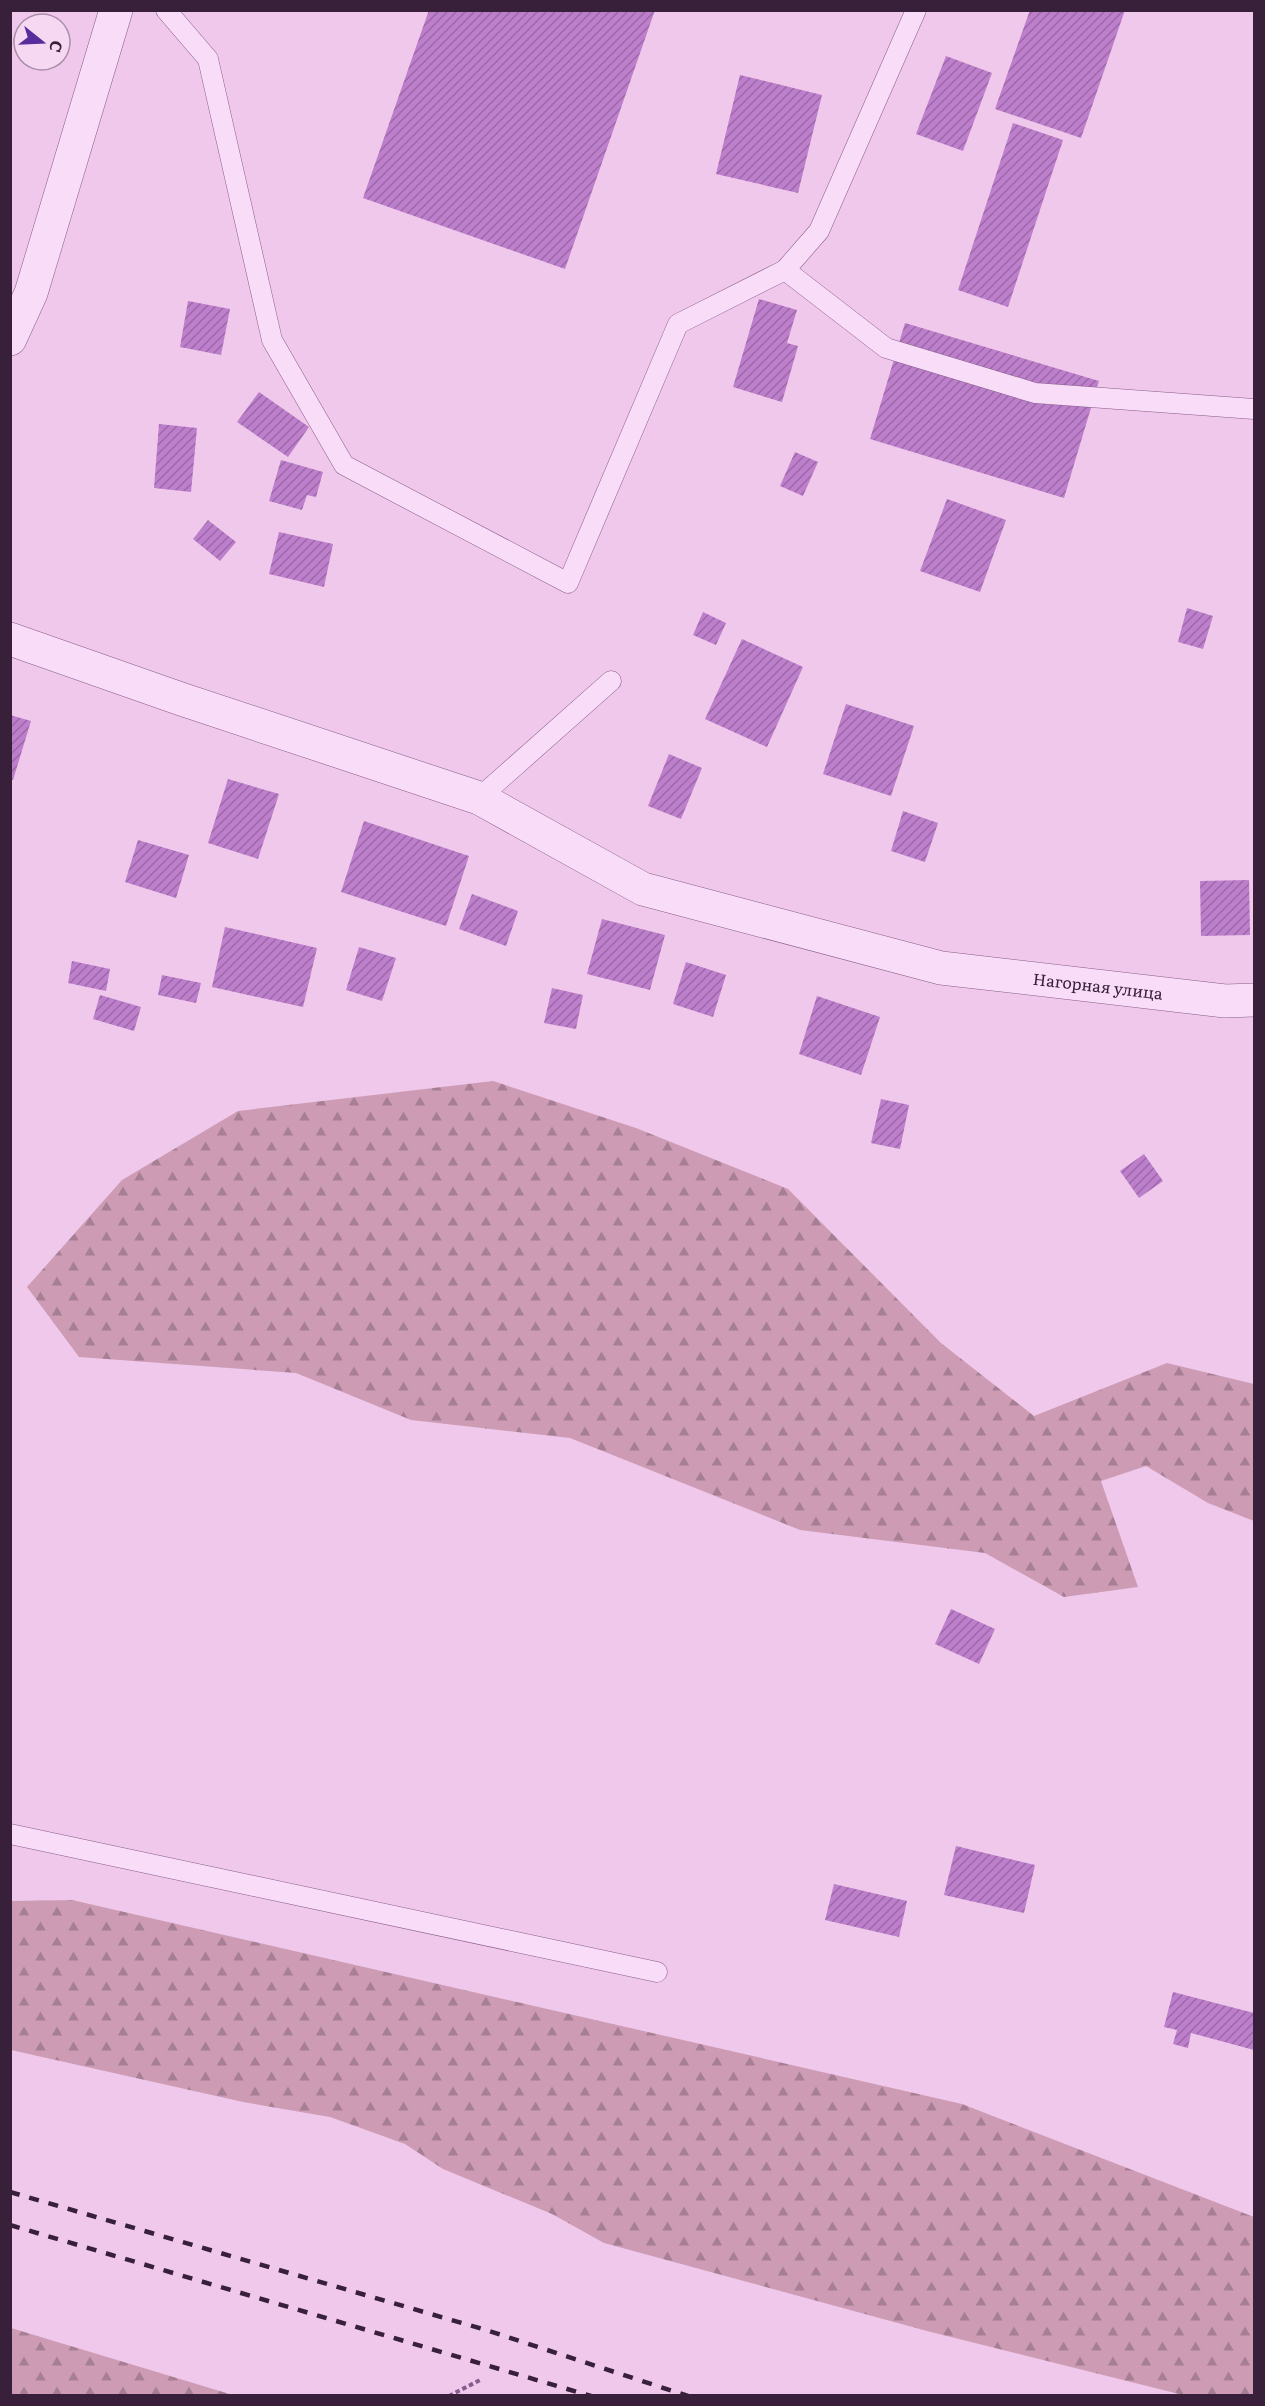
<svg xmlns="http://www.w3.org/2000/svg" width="1265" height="2406" font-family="Literata,serif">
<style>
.forest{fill:url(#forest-firs)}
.building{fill:url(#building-hatch)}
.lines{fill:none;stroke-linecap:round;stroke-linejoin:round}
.service-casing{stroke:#875d8b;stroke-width:21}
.minor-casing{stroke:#875d8b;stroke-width:34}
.tertiary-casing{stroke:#875d8b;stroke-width:34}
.path{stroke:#875d8b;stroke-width:4;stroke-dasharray:4.5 3;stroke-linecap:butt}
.service{stroke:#f9dcf7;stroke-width:20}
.minor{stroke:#f9dcf7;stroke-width:33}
.tertiary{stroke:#f9dcf7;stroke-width:33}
.rail{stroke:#38203b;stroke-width:4.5;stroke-dasharray:10 10;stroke-linecap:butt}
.labels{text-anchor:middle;stroke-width:4.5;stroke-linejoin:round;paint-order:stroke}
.street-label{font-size:16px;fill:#38203b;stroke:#f6d8f3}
</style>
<defs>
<pattern id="forest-firs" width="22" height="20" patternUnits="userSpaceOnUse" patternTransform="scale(1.5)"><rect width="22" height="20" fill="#cd9cb4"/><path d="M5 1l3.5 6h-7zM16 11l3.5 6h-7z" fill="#a77f94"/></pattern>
<pattern id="building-hatch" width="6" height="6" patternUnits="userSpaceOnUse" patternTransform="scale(1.5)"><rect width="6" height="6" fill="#bd7fcc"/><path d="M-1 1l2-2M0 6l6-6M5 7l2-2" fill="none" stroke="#9b68a7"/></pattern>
</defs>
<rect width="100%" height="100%" fill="#efc8eb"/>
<g class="forest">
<polygon points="493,1081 636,1128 788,1189 941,1343 1034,1416 1167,1363 1254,1384 1254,1521 1208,1503 1146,1466 1101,1481 1138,1587 1064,1597 985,1553 800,1530 570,1438 411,1420 296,1373 79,1357 27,1287 122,1180 238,1111"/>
<polygon points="72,1900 962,2104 1254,2217 1254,2395 1183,2395 927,2331 604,2243 552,2214 443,2169 405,2144 330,2117 243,2102 11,2050 11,1901"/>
<polygon points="10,2328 11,2328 233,2395 11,2395"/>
</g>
<g class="building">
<polygon points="429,10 655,10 565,269 363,198"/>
<polygon points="1030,10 1125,10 1081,138 995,109"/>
<polygon points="946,56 992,73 963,151 916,134"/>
<polygon points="740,75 822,95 798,193 716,174"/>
<polygon points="1013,123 1063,140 1008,307 958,290"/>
<polygon points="759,299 797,310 787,343 798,346 782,402 733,387"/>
<polygon points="188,301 230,309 221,355 180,347"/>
<polygon points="905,323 1099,381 1064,498 870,439"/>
<polygon points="259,392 309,427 288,457 237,422"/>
<polygon points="159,424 197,428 191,492 154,488"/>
<polygon points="795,452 818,462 803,496 780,486"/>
<polygon points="281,460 323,472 316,497 307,495 302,510 269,501"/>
<polygon points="947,499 1006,520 980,592 920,571"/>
<polygon points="208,520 236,542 220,561 193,539"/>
<polygon points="279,532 333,544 324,587 269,574"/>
<polygon points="1187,608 1213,616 1203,649 1178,642"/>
<polygon points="703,612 726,623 716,645 693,635"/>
<polygon points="742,639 803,667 767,747 705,719"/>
<polygon points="846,704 914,726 891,796 823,774"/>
<polygon points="10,715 31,721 13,780 10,779"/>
<polygon points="669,754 702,768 681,819 648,806"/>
<polygon points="228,779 279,794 258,859 208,843"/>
<polygon points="903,811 938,823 925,862 891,851"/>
<polygon points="364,821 469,856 446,926 341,892"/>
<polygon points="138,840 189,855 176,898 125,882"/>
<polygon points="1249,880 1250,935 1201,936 1200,881"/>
<polygon points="472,894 518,911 506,946 459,929"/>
<polygon points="602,919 665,935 650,990 587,974"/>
<polygon points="225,927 317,948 303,1007 212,987"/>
<polygon points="359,947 396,958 382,1001 346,990"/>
<polygon points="72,961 110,969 106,991 68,983"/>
<polygon points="686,962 726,975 713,1017 673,1004"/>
<polygon points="162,975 201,983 196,1003 158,995"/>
<polygon points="552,988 583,995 576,1029 544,1023"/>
<polygon points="100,995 141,1007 134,1031 93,1019"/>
<polygon points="817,996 880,1017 861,1075 799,1054"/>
<polygon points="881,1099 909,1105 900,1149 871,1143"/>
<polygon points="1144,1154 1163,1181 1139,1198 1120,1171"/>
<polygon points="951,1609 995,1629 979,1664 935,1644"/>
<polygon points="956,1846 1035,1865 1024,1913 944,1895"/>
<polygon points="834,1884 907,1901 899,1937 825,1920"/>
<polygon points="1173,1992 1254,2013 1254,2050 1191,2033 1188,2048 1173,2044 1177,2030 1164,2027"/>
</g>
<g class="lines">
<g class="service-casing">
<g id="service">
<polyline points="166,10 208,59 272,340 344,465 568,583 678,324 785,270 819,231 916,10"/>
<polyline points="785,270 886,348 1035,393 1254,409"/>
<polyline points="479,798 611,681"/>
<polyline points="10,1834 657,1972"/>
</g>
</g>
<g class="minor-casing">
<g id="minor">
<path id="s1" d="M10 639 181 699 479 798 643 889 941 968 1225 1001 1254 1000"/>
</g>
</g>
<g class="tertiary-casing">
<polyline id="tertiary" points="10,339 31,293 116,10"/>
</g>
<polyline class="path" points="449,2396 480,2380"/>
<use href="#service" class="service"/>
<use href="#minor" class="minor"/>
<use href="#tertiary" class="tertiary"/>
<g class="rail">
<polyline points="10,2192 486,2330 688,2396"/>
<polyline points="10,2225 591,2396"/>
</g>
</g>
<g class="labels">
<g class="street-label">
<text dy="6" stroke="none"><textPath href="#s1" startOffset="1149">Нагорная улица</textPath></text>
</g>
</g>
<rect width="1265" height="2406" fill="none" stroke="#38203b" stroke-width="24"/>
<g transform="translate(42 42) rotate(108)"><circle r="28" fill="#f6d8f3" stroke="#aa8ea9" stroke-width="1.5"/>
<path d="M0-4.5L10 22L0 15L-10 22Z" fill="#562d9a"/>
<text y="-9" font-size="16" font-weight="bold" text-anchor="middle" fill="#38203b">С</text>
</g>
</svg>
